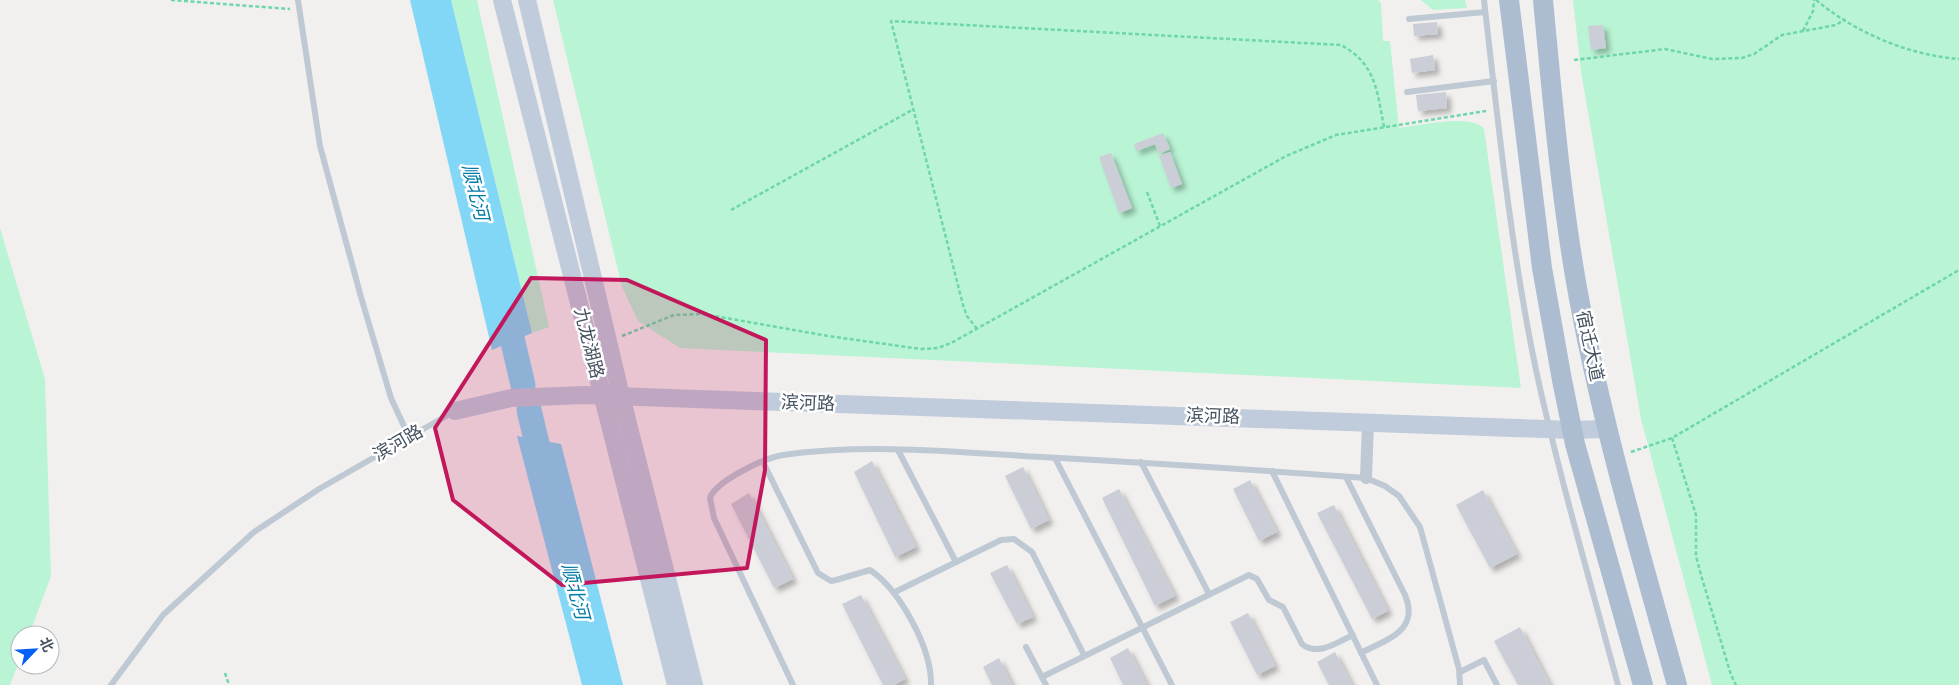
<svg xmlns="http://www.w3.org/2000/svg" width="1959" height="685" font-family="'IBM Plex Sans','Noto Sans SC',sans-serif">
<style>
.green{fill:#b9f4d4}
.water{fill:#82d7f6}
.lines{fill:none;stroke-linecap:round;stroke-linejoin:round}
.river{stroke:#82d7f6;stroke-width:25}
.building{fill:#cbced6;filter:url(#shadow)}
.path{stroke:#6dd7a9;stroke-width:2.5;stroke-dasharray:4 2.5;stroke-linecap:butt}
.lane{stroke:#bfc9d3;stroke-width:6}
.street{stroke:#bfc9d3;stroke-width:12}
.secondary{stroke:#c0cbdb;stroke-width:18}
.primary{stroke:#acbdd2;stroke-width:20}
.marked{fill:#c2185b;fill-opacity:0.2;stroke:#c2185b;stroke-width:4;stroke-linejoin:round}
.labels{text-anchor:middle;stroke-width:5;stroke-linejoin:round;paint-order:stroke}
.street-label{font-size:18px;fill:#455260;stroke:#fff}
.water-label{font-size:19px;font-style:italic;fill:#027ba7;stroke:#fff}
</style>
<defs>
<filter id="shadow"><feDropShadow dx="4.5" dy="4.5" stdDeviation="2.5" flood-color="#0004"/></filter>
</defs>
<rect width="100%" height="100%" fill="#f2f0ef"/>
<g class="green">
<polygon points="451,0 477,0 549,327 532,333"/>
<path d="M553 0H1378L1381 3 1383 41H1390L1399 128C1418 126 1472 113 1484 129L1521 388 680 348 638 321 622 287Z"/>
<polygon points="1421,0 1465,0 1467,8 1433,10"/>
<polygon points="1573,0 1959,0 1959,685 1712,685 1641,419 1581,72"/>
<polygon points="0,228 45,379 51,576 29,635 20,635 20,659 10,685 0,685"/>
</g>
<g class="water">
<polygon points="410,0 451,0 532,333 492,350"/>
<polygon points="517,436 561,444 623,685 582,685"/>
</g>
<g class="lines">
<g class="river">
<polyline points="505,308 523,385"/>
<polyline points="529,410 544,473"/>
</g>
</g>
<g class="building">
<polygon points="1437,22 1438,34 1414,36 1413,24"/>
<polygon points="1603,25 1606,48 1591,50 1588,26"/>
<polygon points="1433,55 1435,70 1412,73 1410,59"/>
<polygon points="1446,92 1447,108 1418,111 1416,95"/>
<polygon points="1163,133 1170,149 1159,154 1155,144 1136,151 1134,144"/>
<polygon points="1170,152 1182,184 1171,188 1159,156"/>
<polygon points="1111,153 1132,208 1119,213 1099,157"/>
<polygon points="872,461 916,547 895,557 854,472"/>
<polygon points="1023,467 1049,520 1031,529 1005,476"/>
<polygon points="1250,480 1277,532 1259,541 1233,489"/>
<polygon points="1119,489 1175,596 1155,606 1102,498"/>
<polygon points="1483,490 1517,554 1490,568 1456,505"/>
<polygon points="749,493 793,579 774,588 731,504"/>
<polygon points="1334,505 1388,611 1372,619 1317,513"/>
<polygon points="1007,565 1033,617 1017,624 990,573"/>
<polygon points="861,595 905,679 894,685 883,685 842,604"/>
<polygon points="1248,613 1275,666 1257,675 1230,622"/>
<polygon points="1520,627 1550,685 1518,685 1494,641"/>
<polygon points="1128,648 1147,685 1123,685 1110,658"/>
<polygon points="1335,652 1352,685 1329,685 1317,662"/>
<polygon points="999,658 1012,685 992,685 983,667"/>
</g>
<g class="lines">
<g class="path">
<polyline points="171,0 290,9"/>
<path d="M1816 0C1856 33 1908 55 1959 59"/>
<polyline points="1803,31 1813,11 1814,0"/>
<polyline points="1574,60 1665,49 1712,59 1742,58 1754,54 1782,35 1836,25 1845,19"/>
<polyline points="1147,192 1160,226"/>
<polyline points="731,210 914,109"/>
<path d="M977 329 967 316 963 305 891 21 1341 45C1376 64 1377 91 1384 127"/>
<polyline points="622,336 674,315 703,314 828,336 921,349 938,348 953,342 1286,156 1336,135 1486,111"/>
<polyline points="1672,438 1696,515 1696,556 1701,575 1731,675 1736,685"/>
<polyline points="1631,452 1672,438 1959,270"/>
<polyline points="225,673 229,685"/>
</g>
<g class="lane">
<polyline points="298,0 320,146 361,297 391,398 409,437"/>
<path d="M1484 0C1498 122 1511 250 1536 370 1559 476 1590 580 1618 685"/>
<polyline points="1409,19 1485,12"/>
<polyline points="1407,92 1494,81"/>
<polyline points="898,450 956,562"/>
<polyline points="1055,458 1172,685"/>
<path d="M763 462 818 573 831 581 836 580 870 570C900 590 932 649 931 685"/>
<polyline points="1141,462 1209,594"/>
<polyline points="1272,471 1377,685"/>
<path d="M1346 477 1405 595C1420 631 1387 639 1361 653"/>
<polyline points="895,592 1001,540 1014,539 1032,552 1084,655"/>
<polyline points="1026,647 1046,685"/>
<polyline points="1460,672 1484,660 1497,685"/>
<path d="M1042 677 1249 575 1257 579 1269 600 1283 607 1302 644C1317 657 1338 642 1353 635"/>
<polyline points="111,685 163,615 254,532 319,489 453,412"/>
<path d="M793 685 714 518 710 498C716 481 764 458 783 455 868 443 956 452 1042 457 1151 463 1258 470 1366 478L1385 486 1399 496 1420 527 1459 669 1460 685"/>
</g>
<polyline class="street" points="1366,478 1368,422"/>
<g class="secondary">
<polyline points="502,0 676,685"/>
<polyline points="527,0 621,396 694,685"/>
<polyline points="455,411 511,398 584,395 1572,430 1607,429"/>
</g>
<g class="primary">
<polyline points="1509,0 1542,268 1562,380 1575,444 1643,685"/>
<path d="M1543 0C1552 94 1560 189 1576 282 1600 418 1640 552 1677 685"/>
</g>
</g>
<path class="marked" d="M531 278 627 280 766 340 765 470 747 568 562 585 453 500 435 428Z"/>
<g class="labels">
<g class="street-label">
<text transform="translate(589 343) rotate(76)" y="6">九龙湖路</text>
<text transform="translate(1590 346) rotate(78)" y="6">宿迁大道</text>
<text transform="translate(808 403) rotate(2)" y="6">滨河路</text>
<text transform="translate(1213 416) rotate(2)" y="6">滨河路</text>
<text transform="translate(398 443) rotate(-30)" y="6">滨河路</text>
</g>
<g class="water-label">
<text transform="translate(476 192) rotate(76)" y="7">顺北河</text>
<text transform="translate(576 591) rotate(75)" y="7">顺北河</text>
</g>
</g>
<g transform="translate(35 650) rotate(65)"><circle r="24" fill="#ffffff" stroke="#b5babf"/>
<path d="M0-4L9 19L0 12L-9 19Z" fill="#0460f8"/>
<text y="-8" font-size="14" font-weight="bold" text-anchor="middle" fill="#455260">北</text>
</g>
</svg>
